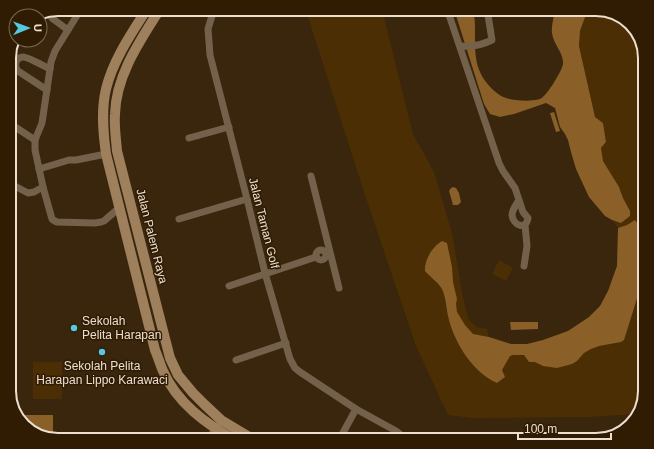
<svg xmlns="http://www.w3.org/2000/svg" width="654" height="449" font-family="Helvetica,sans-serif">
<style>
.green{fill:#4b2e04}
.water{fill:#8a5f28}
.lines{fill:none;stroke-linecap:round;stroke-linejoin:round}
.street{stroke:#74614c;stroke-width:7}
.secondary{stroke:#9e805d;stroke-width:10}
.poi-dot{fill:#56c9e1;stroke:#2f1c03;stroke-width:1.5}
.labels{text-anchor:middle;stroke-width:3;stroke-linejoin:round;paint-order:stroke}
.street-label{font-size:12px;fill:#ecdfd1;stroke:#2f1c03}
.poi-label{font-size:12px;fill:#ecdfd1;stroke:#2f1c03;text-anchor:start}
.rim{fill:none;stroke:#ecdfd1;stroke-width:2}
</style>
<rect width="100%" height="100%" fill="#39260c"/>
<g class="green">
<polygon points="306,9 382,9 413,134 434,172 452,233 462,293 468,318 476,327 487,329 489,337 511,344 527,344 543,340 568,331 589,317 600,306 608,291 617,266 618,228 612,220 621,222 630,211 623,198 619,187 603,161 601,148 606,142 603,123 595,117 579,46 580,31 588,9 596,9 624,17 640,36 645,57 645,392 638,414 588,417 472,418 448,415 416,346 364,192 308,17"/>
<polygon points="499,260 513,268 506,281 492,274"/>
<rect x="33" y="362" width="29" height="37"/>
</g>
<g class="water">
<path d="M454 9H471C475 15 475 22 475 29 475 44 474 61 481 74 482 77 484 79 486 82 494 92 502 99 516 100 523 101 533 101 540 99 546 97 562 71 563 64 564 53 553 44 552 33 551 26 554 17 555 9H588L580 31 579 46 595 117 603 123 606 142 601 148 603 161 619 187 623 198 630 211V216L621 223 612 220 605 216 589 197 576 169 571 152 568 140 565 134 560 127 555 108 548 104 546 103 514 114 500 117 490 114 484 104Z"/>
<path d="M645 83V132C638 119 633 94 645 83Z"/>
<polygon points="554,112 560,131 556,132 550,113"/>
<polygon points="453,187 456,188 459,193 461,202 458,205 453,205 449,191 451,188"/>
<path d="M635 220 637 223 640 244 645 269 644 276 624 340 621 342 599 346 591 349 584 353 577 361 572 364 557 368 543 366 535 362H529L524 355H513L510 356 502 370 505 377 497 383C472 372 454 342 448 316 446 306 446 298 442 289 438 282 430 277 425 271 424 260 433 246 442 241L447 243 452 267 453 282 457 299 456 304 457 312 465 325 473 334 489 337 511 344H527L543 340 568 331 589 317 600 306 608 291 617 266 618 228 627 225Z"/>
<polygon points="510,322 538,322 538,329 511,330"/>
<polygon points="15,415 53,415 53,434 39,434 30,432"/>
</g>
<g class="lines">
<g class="street">
<polyline points="81,9 55,51 51,62 42,123 35,140 35,150 43,187 52,219 53,220 57,222 95,223 101,222 104,221 119,208"/>
<polyline points="214,9 208,29 210,55 247,199 265,273 290,359 295,368 300,372 356,409 396,431 401,435 403,440"/>
<path d="M447 9 499 163 503 171 515 188 523 212 528 218C526 231 513 225 512 215 512 210 516 205 519 200"/>
<polyline points="48,13 53,19 68,30"/>
<path d="M461 46C471 47 482 45 492 40L487 9"/>
<path d="M47 90 18 71C16 69 15 66 16 62 17 59 20 57 23 57 28 57 44 66 50 69"/>
<polyline points="9,123 35,140"/>
<polyline points="189,138 229,127"/>
<polyline points="39,169 69,160 76,160 106,154"/>
<polyline points="311,176 339,288"/>
<polyline points="9,183 28,193 34,192 43,187"/>
<polyline points="179,219 247,199"/>
<circle cx="321" cy="255" r="5"/>
<polyline points="524,266 527,246 525,225"/>
<polyline points="229,286 316,257"/>
<polyline points="236,360 286,343"/>
<polyline points="207,440 218,426"/>
<polyline points="339,440 356,409"/>
</g>
<g class="secondary">
<path d="M147 9C131 34 113 60 106 89 101 110 103 132 106 154L155 350C158 357 160 364 163 371 177 403 206 424 235 440"/>
<path d="M160 9C140 41 116 75 115 114 114 126 116 138 117 151L170 358 178 375 193 393 204 404 221 420 254 440"/>
</g>
</g>
<g class="poi-dot">
<circle cx="74" cy="328" r="4"/>
<circle cx="102" cy="352" r="4"/>
</g>
<g class="labels">
<g class="street-label">
<text transform="translate(264 223) rotate(76)" y="4">Jalan Taman Golf</text>
<text transform="translate(152 236) rotate(76)" y="4">Jalan Palem Raya</text>
</g>
<g class="poi-label">
<text x="82" y="325">Sekolah<tspan x="82" dy="14">Pelita Harapan</tspan></text>
<text x="102" y="370" text-anchor="middle">Sekolah Pelita<tspan x="102" dy="14">Harapan Lippo Karawaci</tspan></text>
</g>
</g>
<path d="M0 0H654V449H0ZM58 16H596A42 42 0 0 1 638 58V391A42 42 0 0 1 596 433H58A42 42 0 0 1 16 391V58A42 42 0 0 1 58 16Z" fill="#2f1c03" fill-rule="evenodd"/>
<path class="rim" d="M58 16H596A42 42 0 0 1 638 58V391A42 42 0 0 1 596 433H58A42 42 0 0 1 16 391V58A42 42 0 0 1 58 16Z"/>
<g transform="translate(28 28) rotate(89)"><circle r="19" fill="#2f1c03" stroke="#7b6a55"/>
<path d="M0-3L7 15L0 10L-7 15Z" fill="#56c9e1"/>
<text y="-6" font-size="11" font-weight="bold" text-anchor="middle" fill="#ecdfd1">U</text>
</g>
<path d="M518 433v6h93v-6" fill="none" stroke="#ecdfd1" stroke-width="2"/>
<text x="524" y="433" font-size="12" fill="#ecdfd1" stroke="#2f1c03" stroke-width="3" paint-order="stroke">100 m</text>
</svg>
